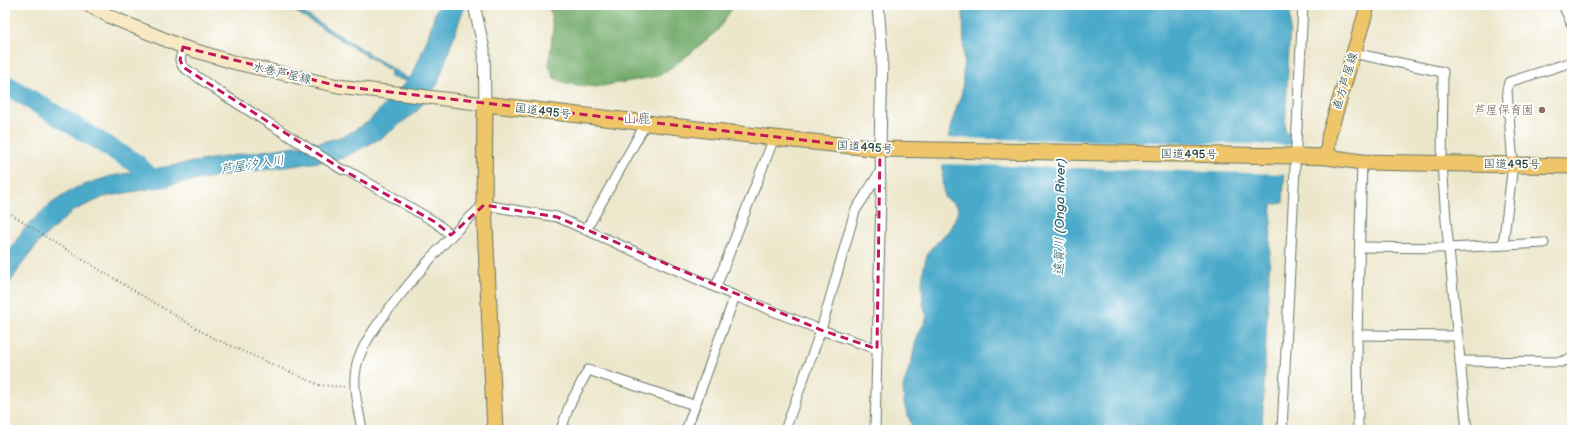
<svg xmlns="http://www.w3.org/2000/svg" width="1577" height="435" font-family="'Balsamiq Sans','Klee One',sans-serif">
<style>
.forest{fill:#72ab6a;stroke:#48744f}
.water{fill:#4aa9c9;stroke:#34737e}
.pier{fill:#ece6ca}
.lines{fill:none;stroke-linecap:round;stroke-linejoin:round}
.river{stroke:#4aa9c9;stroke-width:20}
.minor-casing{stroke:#677868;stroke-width:11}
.tertiary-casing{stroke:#677868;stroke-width:13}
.secondary-casing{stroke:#677868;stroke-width:15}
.primary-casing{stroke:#677868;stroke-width:16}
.trunk-casing{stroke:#677868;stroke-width:17}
.path{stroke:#677868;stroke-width:2;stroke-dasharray:1 3;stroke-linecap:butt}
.minor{stroke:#fff;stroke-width:9}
.tertiary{stroke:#fff;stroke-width:11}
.secondary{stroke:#f8e8c3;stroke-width:13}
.primary{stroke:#eec569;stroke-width:14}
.trunk{stroke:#eec569;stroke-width:15}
.marked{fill:none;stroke:#c2185b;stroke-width:3;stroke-dasharray:8 5;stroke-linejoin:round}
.education-dot{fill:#8d6e63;stroke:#fff;stroke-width:1.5}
.labels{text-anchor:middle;stroke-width:3.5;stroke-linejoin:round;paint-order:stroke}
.street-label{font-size:12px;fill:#1f3d34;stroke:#fff}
.education-label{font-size:12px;fill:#785e54;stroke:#fff;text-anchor:end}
.water-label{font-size:13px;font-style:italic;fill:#2e6368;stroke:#fff}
.quarter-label{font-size:14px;fill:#645f61;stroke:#fff}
</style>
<rect width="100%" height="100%" fill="#fff"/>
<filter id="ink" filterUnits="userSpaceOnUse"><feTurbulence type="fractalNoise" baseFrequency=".025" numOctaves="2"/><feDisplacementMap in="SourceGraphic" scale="8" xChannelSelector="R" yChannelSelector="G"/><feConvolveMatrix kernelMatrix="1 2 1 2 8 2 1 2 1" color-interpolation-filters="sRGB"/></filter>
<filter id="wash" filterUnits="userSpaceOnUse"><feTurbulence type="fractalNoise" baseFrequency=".012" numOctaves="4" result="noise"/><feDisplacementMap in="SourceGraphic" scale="16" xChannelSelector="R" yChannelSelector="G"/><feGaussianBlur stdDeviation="0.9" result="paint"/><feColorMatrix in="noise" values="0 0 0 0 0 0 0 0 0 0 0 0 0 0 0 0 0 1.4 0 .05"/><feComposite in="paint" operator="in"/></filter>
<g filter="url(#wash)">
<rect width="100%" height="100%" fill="#ece6ca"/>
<polygon class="forest" points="549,5 733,5 732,9 717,31 687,56 659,76 596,87 568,84 554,78 549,65 553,27"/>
<g class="water">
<polygon points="285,5 291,5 409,79 414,72 427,40 436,10 442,5 465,5 437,85 417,111 383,137 343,158 299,165 219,176 104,197 73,211 39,242 20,267 5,291 5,258 23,230 49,205 75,188 111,176 242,154 322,142 344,136 368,122 407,81 390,77 391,71"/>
<polygon points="963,5 1291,5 1285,131 1300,143 1301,151 1301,164 1285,164 1283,203 1272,205 1262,430 913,430 904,404 903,387 912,359 917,335 924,324 927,316 923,304 922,282 924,266 928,252 949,230 958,213 957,206 944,197 942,181 943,166 951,124 962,92 964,62"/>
</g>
<polygon class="pier" points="946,138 1298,145 1298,166 1287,166 1287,174 942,164"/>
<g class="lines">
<polyline class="river" points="5,84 137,164 151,179 166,177"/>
</g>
</g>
<g filter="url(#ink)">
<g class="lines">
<g class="minor-casing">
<g id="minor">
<polyline points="1563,5 1572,25"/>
<polyline points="183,47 180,60 183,67 221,93 343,170 348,171 435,222 451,235"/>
<polyline points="1353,53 1443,72 1442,163 1446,220 1467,430"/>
<polyline points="586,230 646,123"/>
<polyline points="1503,245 1513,165 1507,90 1509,82 1572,62"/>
<polyline points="1360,247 1448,248 1544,243"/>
<polyline points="716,287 774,138"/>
<polyline points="1357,335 1458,336"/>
<polyline points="1460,361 1561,362 1572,358"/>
<path d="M362 430C359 411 352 389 356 369 360 343 388 310 405 289 430 259 454 230 484 205L557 217 735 296 821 330 877 349"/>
<polyline points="561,430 569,406 588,370 694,405"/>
<polyline points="686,430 735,296"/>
<polyline points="785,430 821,330 855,211 880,172"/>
<polyline points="875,430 881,196 880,149"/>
<polyline points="1282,430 1303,5"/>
<polyline points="1358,430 1357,335 1362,162"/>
</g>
</g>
<g class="tertiary-casing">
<g id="tertiary">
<polyline points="474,5 484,49 485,104"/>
<polyline points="878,5 882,57 880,149"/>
</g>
</g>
<g class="secondary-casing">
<polyline id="secondary" points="88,5 113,18 183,47 236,63 338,86 485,104"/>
</g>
<g class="primary-casing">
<polyline id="primary" points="1327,157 1329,135 1368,5"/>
</g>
<g class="trunk-casing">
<polyline id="trunk" points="495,430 484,205 485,104 774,138 880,149 1296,156 1327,157 1362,162 1572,166"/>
</g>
<polyline class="path" points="5,210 52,241 211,337 319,385 346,387"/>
<use href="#minor" class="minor"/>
<use href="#tertiary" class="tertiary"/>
<use href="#secondary" class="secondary"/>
<use href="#primary" class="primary"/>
<use href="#trunk" class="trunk"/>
</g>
</g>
<path class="marked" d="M183 47 338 86 880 149 877 349 821 330 557 217 484 205 451 235 435 222 343 170 183 67 180 60Z"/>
<circle class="education-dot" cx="1542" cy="110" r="4"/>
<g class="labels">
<g class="street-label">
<text transform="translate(282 73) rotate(13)" y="4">水巻芦屋線</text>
<text transform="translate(1345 81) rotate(-73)" y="4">直方芦屋線</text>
<text transform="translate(543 111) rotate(7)" y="4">国道495号</text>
<text transform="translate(865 147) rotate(4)" y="4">国道495号</text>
<text transform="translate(1189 154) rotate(1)" y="4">国道495号</text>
<text transform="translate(1512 164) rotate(1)" y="4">国道495号</text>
</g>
<g class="education-label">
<text x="1534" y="114">芦屋保育園</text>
</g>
<g class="water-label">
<text transform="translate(252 164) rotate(-9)" y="5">芦屋汐入川</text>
<text transform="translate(1059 217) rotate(-89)" y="5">遠賀川 (Onga River)</text>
</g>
<g class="quarter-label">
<text x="637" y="123">山鹿</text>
</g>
</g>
<rect width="1577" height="435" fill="none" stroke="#fff" stroke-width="20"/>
</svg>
